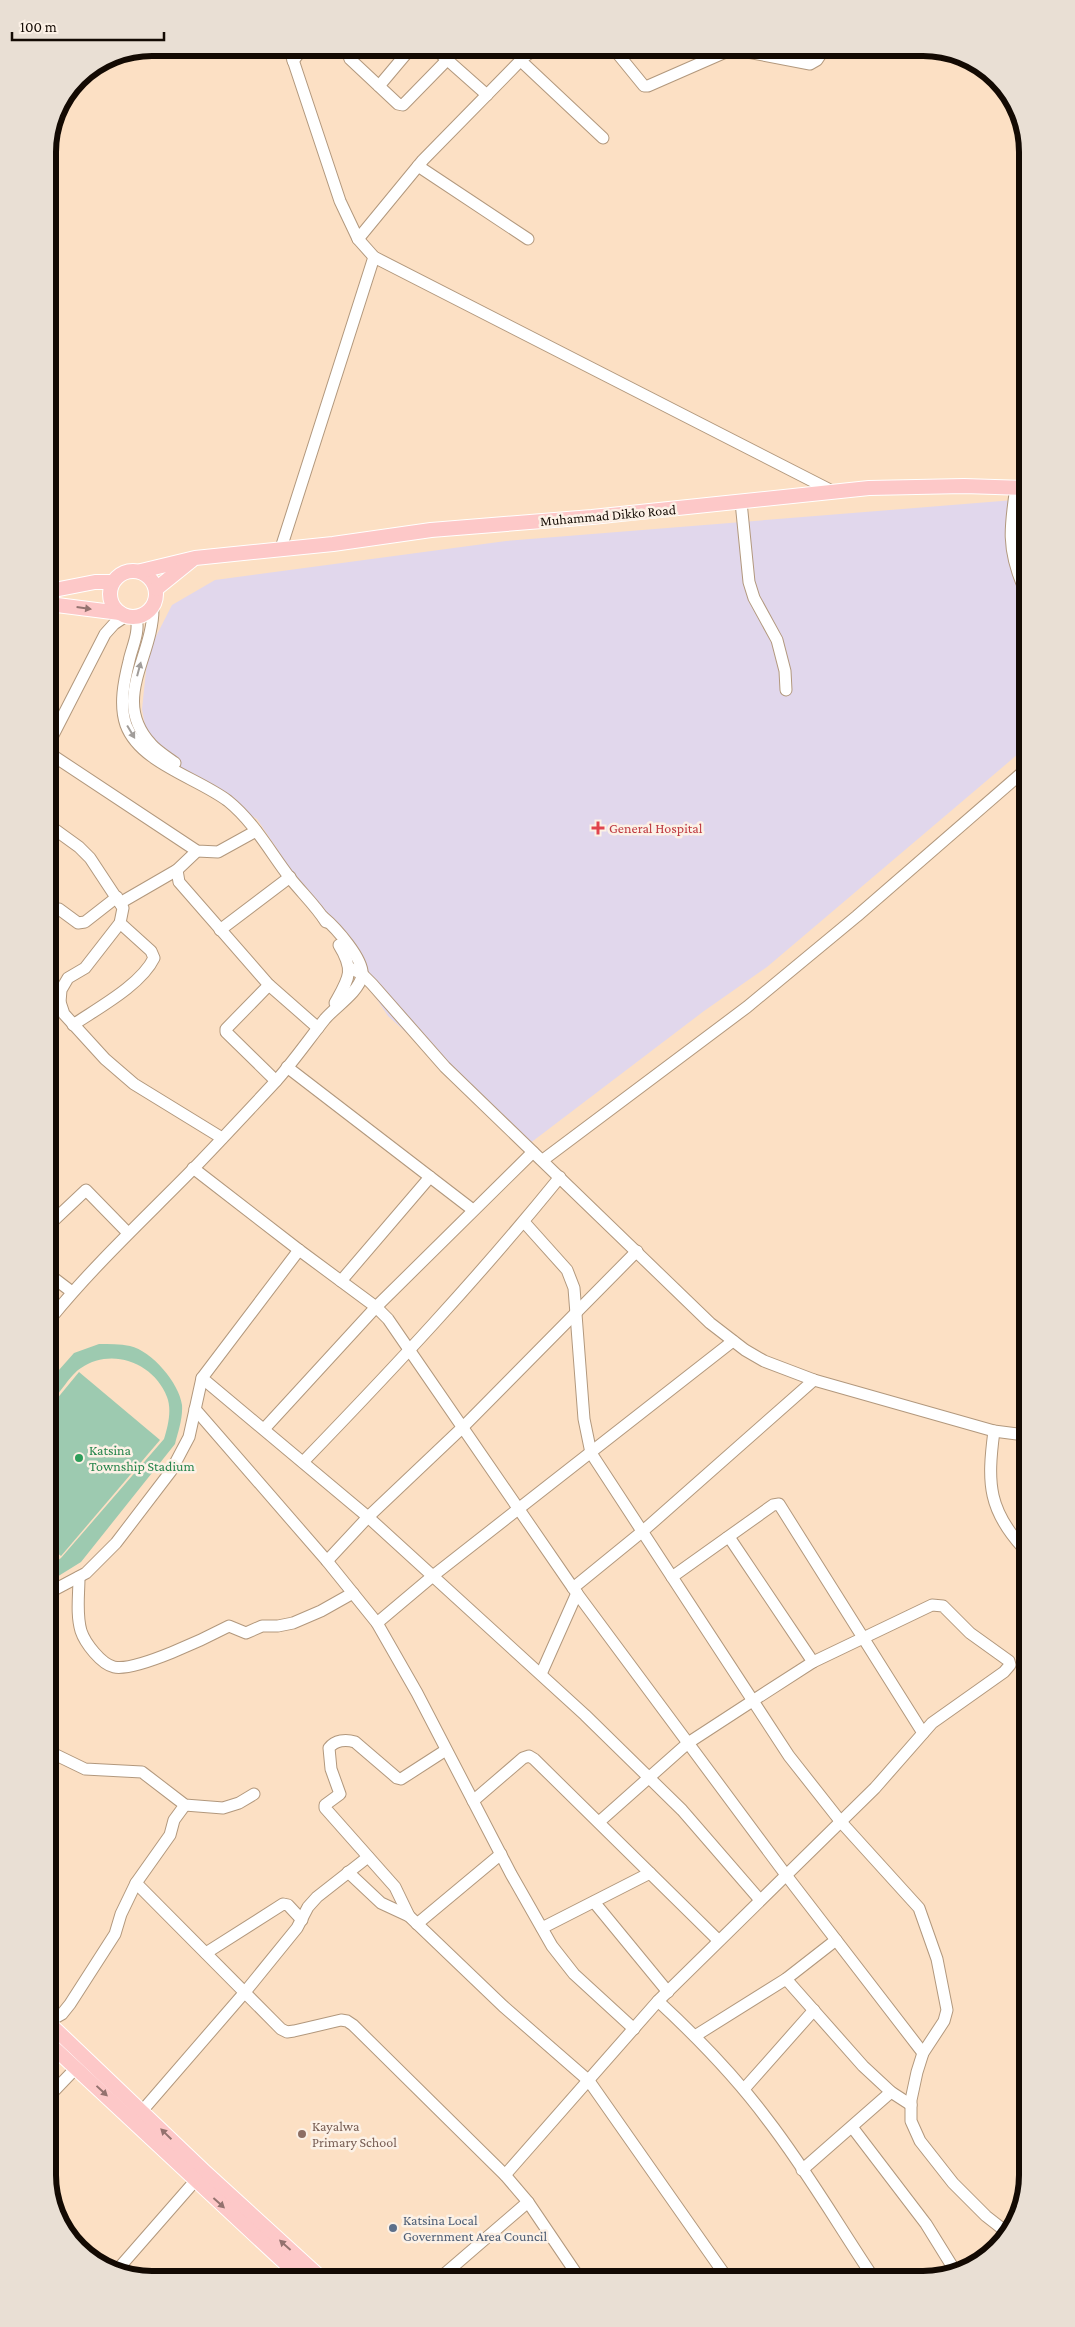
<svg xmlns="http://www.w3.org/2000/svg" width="1075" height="2327" font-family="'Crimson Pro',serif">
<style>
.medical{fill:#e1d7ec}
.green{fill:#9dcab0}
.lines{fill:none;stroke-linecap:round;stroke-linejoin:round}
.minor-casing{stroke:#b2987d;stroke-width:13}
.major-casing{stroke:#fff;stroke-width:16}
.minor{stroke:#fff;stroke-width:11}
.major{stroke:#fdc8c8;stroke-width:14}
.oneway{fill:#94726f}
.oneway2{fill:#a19d9a}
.health-dot{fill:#e0444e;stroke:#fcf1e6;stroke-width:2}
.leisure-dot{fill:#2e9e5b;stroke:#fcf1e6;stroke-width:2}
.education-dot{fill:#8d6e63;stroke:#fcf1e6;stroke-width:2}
.service-dot{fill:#5c6f8a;stroke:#fcf1e6;stroke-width:2}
.labels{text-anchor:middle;stroke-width:5;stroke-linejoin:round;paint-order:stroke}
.street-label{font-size:14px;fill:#130a03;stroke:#fcf1e6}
.health-label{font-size:14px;fill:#be3a42;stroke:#fcf1e6;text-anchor:start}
.leisure-label{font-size:14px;fill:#27864d;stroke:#fcf1e6;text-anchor:start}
.education-label{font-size:14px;fill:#785e54;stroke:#fcf1e6;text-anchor:start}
.service-label{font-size:14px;fill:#4e5e75;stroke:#fcf1e6;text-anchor:start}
.rim{fill:none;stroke:#130a03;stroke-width:6}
</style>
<rect width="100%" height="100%" fill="#fce0c4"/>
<polygon class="medical" points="1014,500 1018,573 1023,586 1024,749 767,967 704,1011 529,1144 388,1016 257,819 150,753 142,709 148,652 172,605 215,580 506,541"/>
<g class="green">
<path d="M99 1344C109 1344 120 1344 130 1346 152 1351 179 1383 182 1405 183 1418 178 1432 175 1444L81 1562 52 1580 51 1565 61 1558 164 1439C168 1426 172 1410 167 1397 154 1363 112 1347 81 1368 71 1374 59 1394 51 1403V1379L74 1353Z"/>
<polygon points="79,1372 160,1440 61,1556 51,1548 51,1406"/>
</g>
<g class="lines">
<g class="minor-casing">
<g id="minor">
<polyline points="289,48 340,201 358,239 374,257 834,492"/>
<polyline points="346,48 350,59 398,104 403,105 447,60"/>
<polyline points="434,48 487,95"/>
<polyline points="613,48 644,86 648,86 728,51 737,50 810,64 817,60 825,48"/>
<polyline points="293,61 303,48"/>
<polyline points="521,61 603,138"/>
<polyline points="379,86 411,48"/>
<polyline points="418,166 528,239"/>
<polyline points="358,239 423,160 524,57 537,48"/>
<path d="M1016 487C1010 527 1007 548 1023 586"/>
<polyline points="741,502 749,582 754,598 777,640 785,671 786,690"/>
<polyline points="281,548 374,257"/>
<path d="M153 607C154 657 110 699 151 744 157 751 167 757 175 763"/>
<path d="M136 617C140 632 132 647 129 661 124 681 119 705 126 725 140 763 198 778 228 801 254 822 270 852 290 878 302 893 316 906 326 922"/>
<polyline points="49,743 105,634 114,624 126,616"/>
<polyline points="49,753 197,851 218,852 256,831"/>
<polyline points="50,826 79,847 90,858 123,908 120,923 85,968 68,978 61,990 60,1002 64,1014 105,1059 134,1084 222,1138"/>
<polyline points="177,870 179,882 269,985 318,1028"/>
<polyline points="120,903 177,870 197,851"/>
<polyline points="50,910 59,909 78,923 85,922 117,897"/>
<polyline points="220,930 290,877"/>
<polyline points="350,968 362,974 372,984 445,1067 710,1323 745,1350 764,1361 814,1380 994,1431 1025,1435"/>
<polyline points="269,985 226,1029 226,1032 276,1081"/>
<path d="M335 1003C349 978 355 971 339 945"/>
<polyline points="50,1014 60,1002"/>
<path d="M73 1025C98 1008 141 985 154 958L151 951 120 923"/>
<polyline points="287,1067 473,1210"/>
<polyline points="543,1160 747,1007 857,916 1024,771"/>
<polyline points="193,1168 299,1250 376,1307 388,1319 573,1588 786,1875 923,2053"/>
<polyline points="524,1222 567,1270 574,1288 584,1419 591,1453 789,1756 841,1822 919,1908 937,1959 947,2010 944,2021 923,2053 917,2072 911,2100 911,2121 920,2141 953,2183 986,2216 1009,2234"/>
<polyline points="51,1223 86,1190 128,1233"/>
<polyline points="299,1250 202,1378 368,1517 585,1715 682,1810 760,1900"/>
<polyline points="51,1276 72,1292"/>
<polyline points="341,1281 430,1177"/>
<path d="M51 1318C95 1264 146 1217 195 1167 222 1139 249 1110 276 1081 293 1062 309 1039 325 1019 336 1006 358 993 362 976 365 960 335 927 323 917"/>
<polyline points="195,1409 327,1561 377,1623 417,1693 511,1874 552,1946 574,1974 634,2029"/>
<polyline points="264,1429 376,1307 533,1152"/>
<path d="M994 1431C987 1484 988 1511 1026 1551"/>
<path d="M303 1462C392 1370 479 1277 560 1177"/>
<polyline points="727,1538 731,1540 813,1662"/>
<polyline points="327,1561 368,1517 463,1427 637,1251"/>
<path d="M79 1577C79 1595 76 1614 81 1631 85 1643 101 1664 114 1667 136 1672 208 1637 229 1626L246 1633 262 1626H278L293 1623 321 1611 353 1593"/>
<polyline points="672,1577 773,1505 779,1504 923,1733"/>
<polyline points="573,1588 643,1531 814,1380"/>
<polyline points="52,1591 86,1573 116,1543 171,1471 189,1437 202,1378"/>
<polyline points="377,1623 434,1575 733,1341"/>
<polyline points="541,1674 577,1593"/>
<polyline points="52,1753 85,1769 142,1772 185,1805 223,1808 239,1803 254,1794"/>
<polyline points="473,1801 523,1758 529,1756 534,1759 718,1940"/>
<polyline points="348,1872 381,1903 409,1916 503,2006 589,2081 725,2275"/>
<polyline points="136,1883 281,2029 287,2032 294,2031 341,2020 347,2021 353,2025 505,2175 528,2202 578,2276"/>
<polyline points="594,1902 668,1992"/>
<path d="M409 1916 395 1887 325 1808V1805L340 1794 331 1769 329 1748C335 1740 346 1739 355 1742L397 1778 401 1779 446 1750"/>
<polyline points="417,1924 501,1854"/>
<polyline points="542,1928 650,1873"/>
<polyline points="206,1953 283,1904 288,1905 302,1920"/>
<polyline points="786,1979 863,2066 891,2092 911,2105"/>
<path d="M658 2001C698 2038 735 2076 767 2119 805 2168 837 2223 871 2274"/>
<polyline points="53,2019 62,2014 70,2004 115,1934 121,1914 136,1883 170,1835 174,1820 185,1805"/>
<polyline points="695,2036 786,1979 836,1940"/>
<polyline points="744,2089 814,2010"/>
<polyline points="53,2092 76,2068"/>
<polyline points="142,2111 245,1992 297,1928 308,1907 317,1897 368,1857"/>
<polyline points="852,2127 926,2224 957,2274"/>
<polyline points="802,2170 891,2092"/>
<polyline points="505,2175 658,2001 875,1788 932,1723 1004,1672 1010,1665 1009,1661 970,1633 943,1606 932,1605 813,1662 754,1700 688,1743 599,1822"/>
<polyline points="998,2242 1007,2233"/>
<polyline points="118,2269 195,2181"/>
<polyline points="441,2277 528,2202"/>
<polyline points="280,2278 290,2268"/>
</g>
</g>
<g class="major-casing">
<g id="major">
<circle cx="133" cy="594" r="23"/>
<polyline points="141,571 195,558 333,544 431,530 592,517 869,488 964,486 1023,488"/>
<polyline points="156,589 192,560"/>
<polyline points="49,591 95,582 112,582"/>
<polyline points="49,604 120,613"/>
<polyline points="53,2027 204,2171 321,2278"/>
<polyline points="53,2047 301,2278"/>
</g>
</g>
<use href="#minor" class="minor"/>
<use href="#major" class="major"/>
</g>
<defs><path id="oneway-solid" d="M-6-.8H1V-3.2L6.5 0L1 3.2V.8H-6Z" transform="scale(1.25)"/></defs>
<g class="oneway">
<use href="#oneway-solid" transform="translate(84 608) rotate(8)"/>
<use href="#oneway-solid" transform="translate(102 2091) rotate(43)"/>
<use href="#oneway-solid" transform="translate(166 2134) rotate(-136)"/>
<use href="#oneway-solid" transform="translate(219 2203) rotate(42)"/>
<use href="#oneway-solid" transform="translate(285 2245) rotate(-138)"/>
</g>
<g class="oneway2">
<use href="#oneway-solid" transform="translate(139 669) rotate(-75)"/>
<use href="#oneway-solid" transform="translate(131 732) rotate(59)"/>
</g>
<path class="health-dot" d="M595.5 820.5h5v5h5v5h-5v5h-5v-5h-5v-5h5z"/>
<circle class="leisure-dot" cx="79" cy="1458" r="5"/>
<circle class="education-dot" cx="302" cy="2134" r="5"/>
<circle class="service-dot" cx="393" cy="2228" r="5"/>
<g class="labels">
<g class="street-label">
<text transform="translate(608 515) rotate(-5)" y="5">Muhammad Dikko Road</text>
</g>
<g class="health-label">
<text x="609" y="833">General Hospital</text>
</g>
<g class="leisure-label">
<text x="89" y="1455">Katsina<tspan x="89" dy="16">Township Stadium</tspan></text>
</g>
<g class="education-label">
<text x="312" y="2131">Kayalwa<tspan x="312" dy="16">Primary School</tspan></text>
</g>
<g class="service-label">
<text x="403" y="2225">Katsina Local<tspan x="403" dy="16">Government Area Council</tspan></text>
</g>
</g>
<path d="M0 0H1075V2327H0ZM152 56H923A96 96 0 0 1 1019 152V2175A96 96 0 0 1 923 2271H152A96 96 0 0 1 56 2175V152A96 96 0 0 1 152 56Z" fill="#e9dfd4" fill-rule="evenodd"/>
<path class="rim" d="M152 56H923A96 96 0 0 1 1019 152V2175A96 96 0 0 1 923 2271H152A96 96 0 0 1 56 2175V152A96 96 0 0 1 152 56Z"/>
<path d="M12 32v8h152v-8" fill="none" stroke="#130a03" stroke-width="2.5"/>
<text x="20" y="32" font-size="15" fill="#130a03" stroke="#fcf1e6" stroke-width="4" paint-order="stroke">100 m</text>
</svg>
